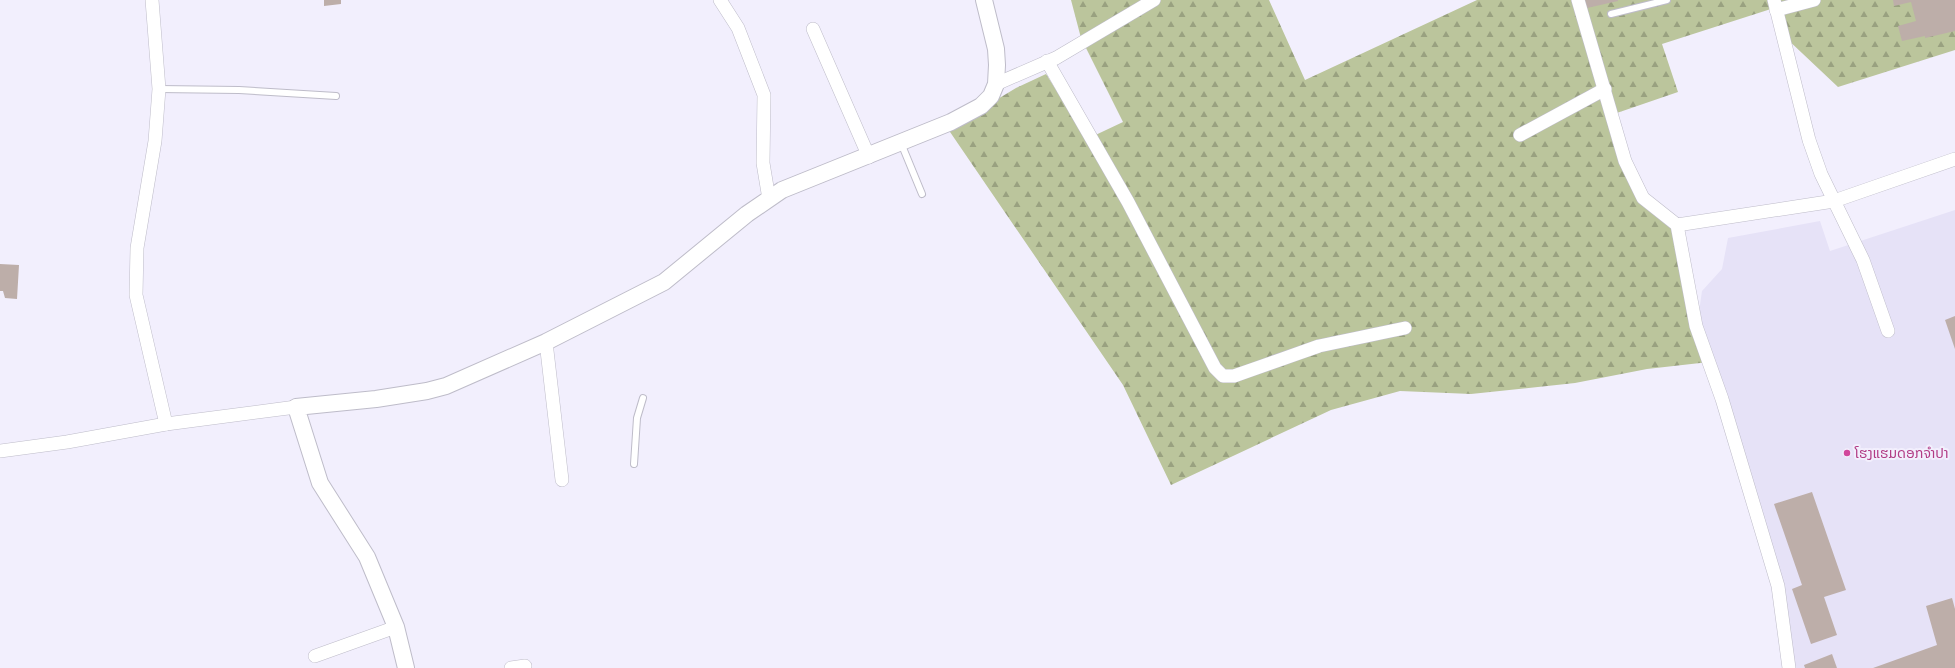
<svg xmlns="http://www.w3.org/2000/svg" width="1955" height="668" font-family="'Source Serif 4','Noto Sans Lao',serif">
<style>
.built{fill:#e6e2f7}
.forest{fill:url(#forest-firs)}
.building{fill:#bdaea9}
.lines{fill:none;stroke-linecap:round;stroke-linejoin:round}
.service-casing{stroke:#bebcc9;stroke-width:8}
.minor-casing{stroke:#bebcc9;stroke-width:14}
.tertiary-casing{stroke:#bebcc9;stroke-width:18}
.service{stroke:#fff;stroke-width:6}
.minor{stroke:#fff;stroke-width:13}
.tertiary{stroke:#fff;stroke-width:16}
.hotel-dot{fill:#d1479c;stroke:#f2effd;stroke-width:1.5}
.labels{text-anchor:middle;stroke-width:4;stroke-linejoin:round;paint-order:stroke}
.hotel-label{font-size:14px;fill:#b23c85;stroke:#f2effd;text-anchor:start}
</style>
<defs>
<pattern id="forest-firs" width="22" height="20" patternUnits="userSpaceOnUse"><rect width="22" height="20" fill="#bbc59c"/><path d="M5 1l3.5 6h-7zM16 11l3.5 6h-7z" fill="#99a180"/></pattern>
</defs>
<rect width="100%" height="100%" fill="#f2effd"/>
<polygon class="built" points="1955,210 1955,668 1789,668 1782,611 1697,326 1702,291 1722,269 1728,238 1820,221 1830,251"/>
<polygon class="forest" points="1071,0 1269,0 1305,80 1477,0 1955,0 1955,50 1838,87 1785,37 1774,8 1662,44 1678,92 1611,115 1643,199 1676,229 1709,362 1647,369 1575,383 1471,394 1400,391 1331,410 1171,485 1123,385 948,129 1016,88 1046,74 1087,139 1123,122 1081,38"/>
<g class="building">
<polygon points="324,0 341,0 341,4 324,6"/>
<polygon points="1585,0 1618,0 1618,1 1587,8"/>
<polygon points="1893,0 1955,0 1955,31 1925,38 1925,36 1902,41 1898,26 1916,21 1911,2 1894,6"/>
<polygon points="0,264 19,265 17,299 5,298 3,291 0,291"/>
<polygon points="1955,316 1955,349 1945,320"/>
<polygon points="1812,492 1846,590 1824,597 1837,635 1811,644 1792,589 1802,585 1774,504"/>
<polygon points="1952,598 1955,609 1955,668 1873,668 1937,645 1926,606"/>
<polygon points="1832,654 1837,668 1805,668 1804,665"/>
</g>
<g class="lines">
<g class="service-casing">
<g id="service">
<polyline points="1611,14 1667,0"/>
<polyline points="159,89 239,90 336,96"/>
<polyline points="901,143 922,194"/>
<polyline points="634,464 637,418 643,398"/>
</g>
</g>
<g class="minor-casing">
<g id="minor">
<polyline points="152,0 159,89 155,141 137,248 136,295 166,424 296,407"/>
<polyline points="720,0 738,28 764,95 763,163 769,199"/>
<polyline points="1578,0 1625,161 1643,198 1677,225 1696,326 1722,399 1778,586 1789,668"/>
<polyline points="1774,0 1809,140 1821,174 1863,260 1888,331"/>
<polyline points="1776,10 1814,0"/>
<polyline points="813,29 869,157"/>
<polyline points="1047,61 1128,202 1215,368 1223,376 1234,376 1319,346 1405,328"/>
<polyline points="996,84 1056,58 1154,0"/>
<polyline points="1520,135 1605,89"/>
<polyline points="1677,225 1834,201 1955,159"/>
<polyline points="546,342 562,480"/>
<polyline points="0,451 67,442 166,424"/>
<polyline points="315,656 396,627"/>
<polyline points="511,668 525,666"/>
</g>
</g>
<g class="tertiary-casing">
<polyline id="tertiary" points="406,668 396,627 367,557 320,483 296,407 376,399 427,391 446,386 546,342 664,282 747,214 782,190 951,122 981,106 991,96 996,84 997,65 996,49 984,0"/>
</g>
<use href="#service" class="service"/>
<use href="#minor" class="minor"/>
<use href="#tertiary" class="tertiary"/>
</g>
<circle class="hotel-dot" cx="1847" cy="453" r="4"/>
<g class="labels">
<g class="hotel-label">
<text x="1855" y="458">ໂຮງແຮມດອກຈຳປາ</text>
</g>
</g>
</svg>
